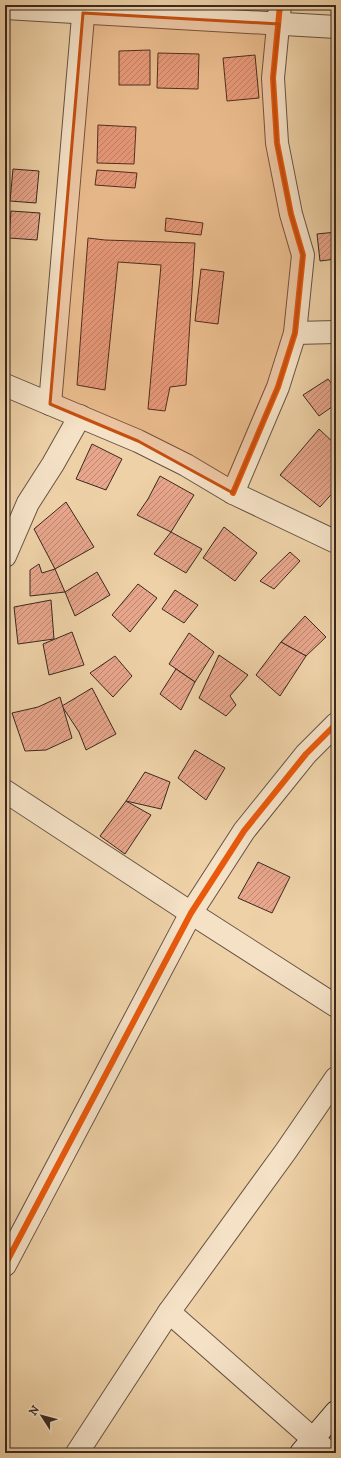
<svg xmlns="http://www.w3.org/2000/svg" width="341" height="1458" font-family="'IM FELL DW Pica',serif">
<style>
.building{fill:url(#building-hatch);stroke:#392820}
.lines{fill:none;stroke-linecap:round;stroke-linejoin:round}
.street-casing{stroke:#665242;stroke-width:24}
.secondary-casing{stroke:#392820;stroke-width:24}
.street{stroke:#f4e1c6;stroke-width:22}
.secondary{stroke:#f4e1c6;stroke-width:22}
.cycleway-casing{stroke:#f4e1c6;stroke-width:8}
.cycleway{stroke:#e8590c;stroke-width:6}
.marked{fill:#c54f10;fill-opacity:0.2;stroke:#c54f10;stroke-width:3;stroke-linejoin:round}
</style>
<defs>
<pattern id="building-hatch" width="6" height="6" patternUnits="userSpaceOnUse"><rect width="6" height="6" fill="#e8a68c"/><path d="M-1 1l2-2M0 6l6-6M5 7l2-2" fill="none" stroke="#bd8772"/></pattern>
</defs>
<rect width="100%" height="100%" fill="#eed1a7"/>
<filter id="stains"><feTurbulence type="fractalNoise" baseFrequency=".005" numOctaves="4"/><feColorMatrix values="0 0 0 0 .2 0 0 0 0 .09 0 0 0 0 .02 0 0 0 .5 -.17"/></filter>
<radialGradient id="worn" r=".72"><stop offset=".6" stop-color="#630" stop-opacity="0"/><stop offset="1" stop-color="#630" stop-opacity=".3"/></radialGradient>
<g class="building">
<polygon points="150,50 150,85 119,85 119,51"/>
<polygon points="158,53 199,54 198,89 157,88"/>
<polygon points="255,55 259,98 227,101 223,58"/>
<polygon points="98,125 136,127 134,164 97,163"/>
<polygon points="13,169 39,171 36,203 10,201"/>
<polygon points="97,170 137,173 135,188 95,185"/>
<polygon points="11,211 40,213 37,240 9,238"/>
<polygon points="166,218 203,223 201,235 165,231"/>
<polygon points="336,232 336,259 320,261 317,234"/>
<polygon points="88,238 105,240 195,243 186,385 170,387 165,411 148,409 161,265 118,262 105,390 77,385"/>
<polygon points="201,269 224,272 218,324 195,321"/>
<polygon points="328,379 336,389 336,404 319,416 303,395"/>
<polygon points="319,429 336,445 336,489 320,507 280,475"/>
<polygon points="92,444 122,459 106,490 76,479"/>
<polygon points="160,476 194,495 171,532 137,515 148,499"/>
<polygon points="66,502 94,547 55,569 34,529"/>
<polygon points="224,527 257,553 235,581 203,558"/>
<polygon points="171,532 202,549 186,573 154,554"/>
<polygon points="290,552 300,561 274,589 260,581"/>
<polygon points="39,564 42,573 55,569 65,592 30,596 30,570"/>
<polygon points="97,572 110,595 75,616 65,592"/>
<polygon points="138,584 157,598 130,632 112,615"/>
<polygon points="175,590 198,605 184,623 162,609"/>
<polygon points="51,600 54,639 18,644 14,607"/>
<polygon points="305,616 326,637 306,656 281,642"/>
<polygon points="72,632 84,665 49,675 43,644"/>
<polygon points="189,633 214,652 195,682 169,664"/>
<polygon points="281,642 306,656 280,696 256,675"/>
<polygon points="219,655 248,675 230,696 236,705 226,716 199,698"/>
<polygon points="115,656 132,676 113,697 90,673"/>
<polygon points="176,669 195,682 181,710 160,694"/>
<polygon points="92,688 116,734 86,750 79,732 62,706"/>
<polygon points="60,697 72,738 46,750 25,751 12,713 38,707"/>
<polygon points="195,750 225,768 206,800 178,778"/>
<polygon points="145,772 170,782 161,809 126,801"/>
<polygon points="126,801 151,815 125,854 100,836"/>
<polygon points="258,862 290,877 272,913 238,898"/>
</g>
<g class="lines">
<g class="street-casing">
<g id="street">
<polyline points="5,8 336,27"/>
<polyline points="295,333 336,332"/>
<polyline points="5,385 138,441 186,465 233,493 336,542"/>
<polyline points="50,404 84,5"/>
<polyline points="233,493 278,387 295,333 303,255 291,214 277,143 273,78 280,5"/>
<polyline points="5,556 28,503 53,464 80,416"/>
<polyline points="5,791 191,913 336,1006"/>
<polyline points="5,1265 191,913 244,831 306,754 336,724"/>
<polyline points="169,1312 329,1453"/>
<polyline points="77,1453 169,1312 286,1151 336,1078"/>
</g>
</g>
<g class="secondary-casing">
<polyline id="secondary" points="301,1453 336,1412"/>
</g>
<use href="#street" class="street"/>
<use href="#secondary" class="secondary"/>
<g class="cycleway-casing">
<g id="cycleway">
<polyline points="233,493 278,387 295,333 303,255 291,214 277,143 273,78 280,5"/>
<polyline points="5,1265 191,913 244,831 306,754 336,724"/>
</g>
</g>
<use href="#cycleway" class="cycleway"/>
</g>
<path class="marked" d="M83 13 279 24 273 78 277 143 291 214 303 255 295 333 278 387 233 493 138 441 50 404Z"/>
<rect width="341" height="1458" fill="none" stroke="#eed1a7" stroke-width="20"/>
<rect x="6" y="6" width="329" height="1446" fill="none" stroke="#392820" stroke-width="2"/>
<rect x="10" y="10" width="321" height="1438" fill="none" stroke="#392820"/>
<g transform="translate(42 1416) rotate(306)" stroke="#f4e1c6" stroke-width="3" paint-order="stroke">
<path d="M0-3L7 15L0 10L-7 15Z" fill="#392820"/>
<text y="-6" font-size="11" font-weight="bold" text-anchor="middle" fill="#392820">N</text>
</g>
<rect width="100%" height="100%" filter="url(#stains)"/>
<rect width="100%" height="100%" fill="url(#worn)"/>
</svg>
